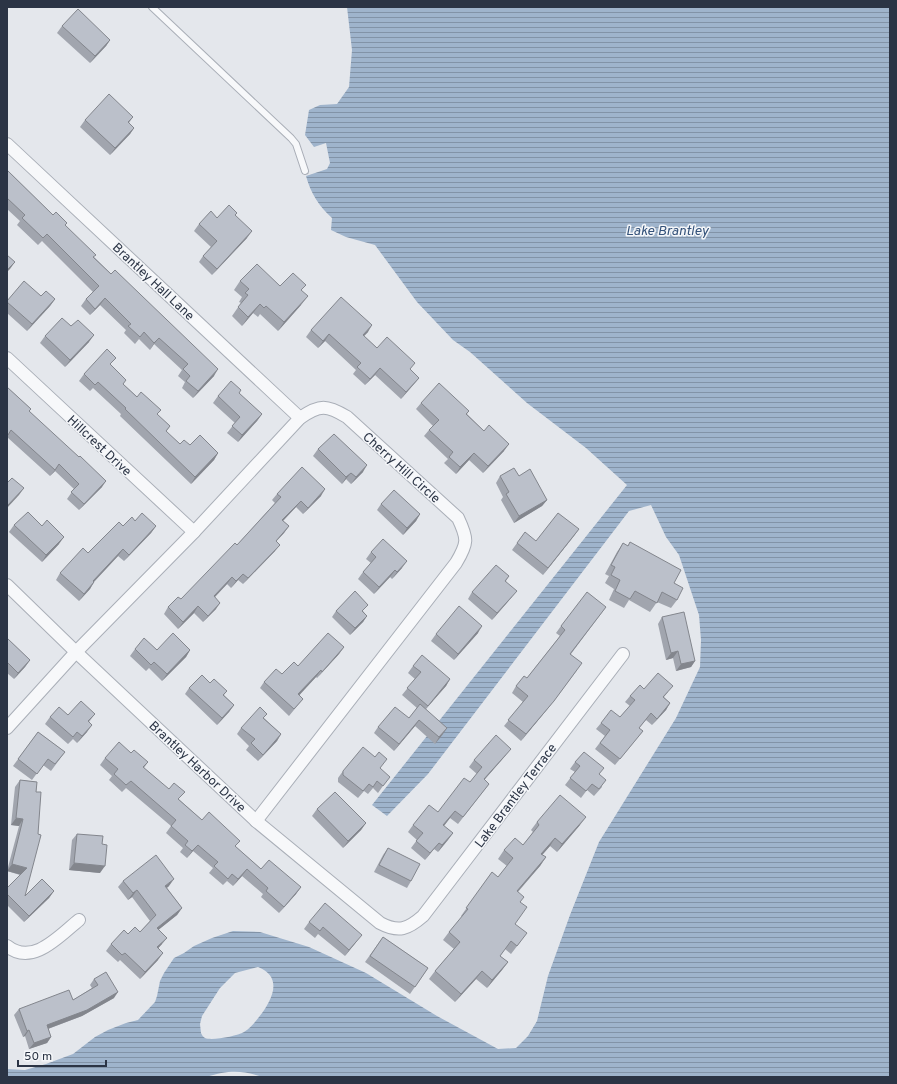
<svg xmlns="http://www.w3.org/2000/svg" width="897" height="1084" font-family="Overpass,sans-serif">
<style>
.water{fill:url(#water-rules);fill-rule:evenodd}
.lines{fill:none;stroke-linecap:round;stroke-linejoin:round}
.service-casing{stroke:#a9aeb7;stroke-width:8}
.minor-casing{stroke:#a9aeb7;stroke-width:14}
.service{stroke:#f7f8fa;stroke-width:6}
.minor{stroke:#f7f8fa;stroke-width:12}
.wall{fill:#a1a5ae}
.shaded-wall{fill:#83868d}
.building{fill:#bbc0ca;stroke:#83868d}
.labels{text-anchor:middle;stroke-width:3;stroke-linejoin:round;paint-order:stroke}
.street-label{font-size:13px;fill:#2b3445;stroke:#f4f6f9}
.water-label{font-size:14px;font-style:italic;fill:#34527a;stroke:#f4f6f9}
</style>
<defs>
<pattern id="water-rules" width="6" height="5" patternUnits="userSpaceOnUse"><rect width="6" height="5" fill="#9fb4cc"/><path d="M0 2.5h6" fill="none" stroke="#8293a7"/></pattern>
</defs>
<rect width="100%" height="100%" fill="#e4e7ec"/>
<path class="water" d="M347 7H890V1077H263C241 1070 229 1070 206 1077H7V1069L25 1070 46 1064 73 1054 95 1037 108 1030 126 1023 138 1020 155 1002 157 996 160 981 164 973 174 958 184 953 194 946 212 938 233 931 260 932 309 947 366 973 437 1016 498 1049 516 1048 528 1036 537 1021 548 976 570 915 599 842 676 718 700 667 701 640 699 615 679 555 666 537 651 505 629 511 428 774 387 816 372 805 627 485 586 448 527 403 470 352 453 340 417 302 375 245 346 237 331 230 332 218C319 206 311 194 306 176L327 169 330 163 326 143 314 147 305 135 309 110 320 105 337 104 349 87 352 50ZM258 967C284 977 272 1001 259 1017 255 1022 250 1029 244 1032 237 1036 212 1041 205 1038 203 1037 202 1035 201 1033L200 1024 202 1016 220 988 235 973Z"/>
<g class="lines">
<g class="service-casing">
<polyline id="service" points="152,7 291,138 296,144 305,171"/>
</g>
<g class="minor-casing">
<g id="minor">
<polyline points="7,144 300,418"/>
<polyline points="7,358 194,532"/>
<path d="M7 585 76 652 256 821 380 923C399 933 408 929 423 916L623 654"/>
<path d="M7 728 76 652 194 532 300 418C320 404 327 405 347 417L458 518C468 539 468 543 456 563L256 821"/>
<path d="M7 946C33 967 60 935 79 920"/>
</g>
</g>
<use href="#service" class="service"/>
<use href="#minor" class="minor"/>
</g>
<g class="wall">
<polygon points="62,26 110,40 106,46 90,63 57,33"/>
<polygon points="133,117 129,123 134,128 130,134 110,155 80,127 85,120"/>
<polygon points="7,170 53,215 65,225 94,257 214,376 193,398 182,388 185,382 178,376 182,370 154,344 150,350 139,339 135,344 124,333 126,330 100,305 90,315 81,306 86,299 93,292 42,241 38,245 17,225 20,221 7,209"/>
<polygon points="235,215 247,238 212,275 199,262 203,256 211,247 194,231 199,224 217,218"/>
<polygon points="240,281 280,286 302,291 301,305 278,331 260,314 258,317 253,313 242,326 232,316 241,303 239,302 242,297 234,290"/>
<polygon points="41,296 55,299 50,306 27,331 7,313 7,301"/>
<polygon points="71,326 89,342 65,367 40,343 45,336"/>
<polygon points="311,330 368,332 364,336 377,348 411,370 419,378 414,384 401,399 375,375 365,385 353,374 356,370 325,341 318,348 306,337"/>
<polygon points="111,365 123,384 170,426 166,432 180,444 190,445 218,453 214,460 191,484 120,416 121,414 93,388 90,391 79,381 84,374"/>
<polygon points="7,387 31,409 29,411 102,487 79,510 67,499 74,489 55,471 50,476 7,437"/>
<polygon points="239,394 262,414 257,421 238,442 227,433 235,423 213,403 218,396"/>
<polygon points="421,403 469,411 467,414 504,451 483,473 469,460 456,474 444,463 448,459 424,436 429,430 433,426 416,409"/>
<polygon points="318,449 363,472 351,484 346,479 342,484 313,456"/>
<polygon points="500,476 519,476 547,500 542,506 514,523 501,500 503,497 496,483"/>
<polygon points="277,494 321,496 303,514 296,507 283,521 289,526 284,533 276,541 275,551 243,584 238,580 231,588 227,584 215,597 216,609 203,622 194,613 178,629 164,614 168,607 181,599 237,545 275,503 272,500"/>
<polygon points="381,504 420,514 416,521 403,535 377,510"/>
<polygon points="135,521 156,526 151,533 124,561 118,556 94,582 90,589 79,601 56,580 60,573 88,553 123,526"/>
<polygon points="14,525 42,526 59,544 42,562 9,532"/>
<polygon points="579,529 543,575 512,550 517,543 536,541"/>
<polygon points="630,542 674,583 677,600 671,608 657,602 650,612 629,600 624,608 609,600 614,589 605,583 609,576 605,574 617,552 623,543 628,546"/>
<polygon points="371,552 402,568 392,579 390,577 374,594 358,579 363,572 371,563 366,559"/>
<polygon points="509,576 506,581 512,597 492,620 468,599 472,592"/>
<polygon points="606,607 571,654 577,670 549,707 521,741 504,726 523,702 512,693 516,686 527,678 560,636 556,633 561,626"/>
<polygon points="336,611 363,611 367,616 363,622 350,635 332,617"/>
<polygon points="662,617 695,661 691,667 676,671 673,658 666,660 658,624"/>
<polygon points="478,633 454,660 431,641 436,634"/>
<polygon points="7,638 30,660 25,667 14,679 7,673"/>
<polygon points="344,647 339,654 317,678 316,677 299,695 303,699 298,705 289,716 260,688 264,682 282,674 298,666"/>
<polygon points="135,649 157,650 190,650 186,657 162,681 149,668 146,671 130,656"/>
<polygon points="413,666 450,679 446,686 426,709 443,734 435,744 415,726 394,751 374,733 378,727 409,718 417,708 402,695 415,679 408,673"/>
<polygon points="210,683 227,691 224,695 234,705 229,712 217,725 185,694 189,688"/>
<polygon points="644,689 668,692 664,697 670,703 666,710 652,725 646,720 639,728 643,731 615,765 595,749 605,736 596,729 601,723 620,717 630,706 625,702 630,696"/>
<polygon points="95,714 89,722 87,732 77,743 73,739 68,744 45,724 50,717 68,715"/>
<polygon points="264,718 281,734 277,741 258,761 246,750 249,746 237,734 241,728"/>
<polygon points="38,732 65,752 51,771 43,765 32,780 13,766"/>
<polygon points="131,753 148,762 144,768 202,820 236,847 261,869 301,887 296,894 279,913 261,897 263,894 242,876 233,886 227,881 223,885 209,873 213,868 193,851 187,858 180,852 183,848 166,833 171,826 126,788 122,792 109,780 112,776 100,765 105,758"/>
<polygon points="506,755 484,780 489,784 458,824 450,818 444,826 453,833 438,852 434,849 425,860 411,848 417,840 408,832 413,825 438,812 470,782 477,774 469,767 474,760"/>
<polygon points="575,762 599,774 602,787 594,796 587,790 581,798 565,785 575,772 570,769"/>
<polygon points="381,769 385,783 378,793 373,788 368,794 364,791 358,798 338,782 338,778 343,771"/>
<polygon points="20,780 37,782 25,896 54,891 49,898 24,922 7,905 7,888 20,875 7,871 19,826 11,825 15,787"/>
<polygon points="317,809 366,823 361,830 343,848 312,816"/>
<polygon points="537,822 580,825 557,852 550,846 542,855 546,857 540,866 518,892 521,902 515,924 521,941 511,954 505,949 500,956 508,962 502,970 487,988 476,979 455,1002 429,979 435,971 454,949 443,940 449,932 462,917 461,916 492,872 498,877 507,866 498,859 504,850 523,845 533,832 531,830"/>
<polygon points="77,834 102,844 100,873 69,870 72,840"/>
<polygon points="388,848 411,881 407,888 374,872 383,855"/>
<polygon points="123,881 169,886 167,888 182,908 177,915 158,930 162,944 158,948 158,960 140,979 120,960 118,962 106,951 111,944 128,934 140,932 150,921 132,897 128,900 118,887"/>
<polygon points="309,922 357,941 345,956 318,934 315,938 304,929"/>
<polygon points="383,937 428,968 410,994 365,962"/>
<polygon points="94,979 114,998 82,1016 48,1029 51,1037 47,1043 29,1049 25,1036 23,1037 14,1015 19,1009 73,1000 92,988 90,985"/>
</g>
<g class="shaded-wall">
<polygon points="110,40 106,46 90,63 95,56"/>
<polygon points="134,128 130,134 110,155 115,148"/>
<polygon points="252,231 247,238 212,275 217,269"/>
<polygon points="15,262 10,269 7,272 7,270"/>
<polygon points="308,296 301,305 278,331 284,322"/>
<polygon points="105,298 100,305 90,315 95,309"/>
<polygon points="55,299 50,306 27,331 32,324"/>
<polygon points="260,304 253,313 242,326 248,317"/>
<polygon points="372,325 368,332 358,342 363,335"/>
<polygon points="329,334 325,341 318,348 323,341"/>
<polygon points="94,335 89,342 65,367 70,360"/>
<polygon points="159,338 154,344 150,350 154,343"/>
<polygon points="380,368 375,375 365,385 370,379"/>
<polygon points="218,369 214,376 193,398 198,391"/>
<polygon points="419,378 414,384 401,399 406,392"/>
<polygon points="262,414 257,421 238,442 242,435"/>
<polygon points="509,444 504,451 483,473 488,466"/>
<polygon points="218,453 214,460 191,484 195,477"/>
<polygon points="474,453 469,460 456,474 460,467"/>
<polygon points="59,464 55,471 50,476 55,470"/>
<polygon points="367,465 363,472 351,484 356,477"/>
<polygon points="351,473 346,479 342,484 346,477"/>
<polygon points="106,481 102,487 79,510 84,504"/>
<polygon points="24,488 19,495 7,508 7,506"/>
<polygon points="325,489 321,496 303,514 308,508"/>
<polygon points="547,500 542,506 514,523 519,516"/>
<polygon points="301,501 296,507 277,527 282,520"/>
<polygon points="420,514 416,521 403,535 407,528"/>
<polygon points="156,526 151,533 124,561 129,555"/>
<polygon points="289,526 284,533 271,547 276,541"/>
<polygon points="579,529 574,536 543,575 548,568"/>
<polygon points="64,537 59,544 42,562 46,555"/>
<polygon points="280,545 275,551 243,584 248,578"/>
<polygon points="123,549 118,556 88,588 93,581"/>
<polygon points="407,561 402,568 392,579 397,572"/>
<polygon points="395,570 390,577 374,594 379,587"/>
<polygon points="243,574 238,580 231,588 236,581"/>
<polygon points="232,577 227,584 209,603 214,596"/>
<polygon points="94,582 90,589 79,601 84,594"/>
<polygon points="517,591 512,597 492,620 497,613"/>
<polygon points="220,603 216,609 203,622 208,616"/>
<polygon points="198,606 194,613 178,629 183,622"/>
<polygon points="367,616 363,622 350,635 355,628"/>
<polygon points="482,626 478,633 454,660 458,654"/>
<polygon points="344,647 339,654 317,678 322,672"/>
<polygon points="190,650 186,657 162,681 167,674"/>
<polygon points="678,651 673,658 666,660 671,653"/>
<polygon points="30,660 25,667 14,679 18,673"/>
<polygon points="695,661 691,667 676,671 681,664"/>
<polygon points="321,670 316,677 294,701 298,694"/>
<polygon points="577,670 549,707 521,741 526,734"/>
<polygon points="450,679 446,686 423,712 428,706"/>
<polygon points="670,703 666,710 652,725 657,719"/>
<polygon points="234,705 229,712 217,725 222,718"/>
<polygon points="419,720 415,726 394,751 399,744"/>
<polygon points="92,725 87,732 77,743 82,736"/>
<polygon points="447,728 443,734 435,744 439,737"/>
<polygon points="281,734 277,741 258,761 263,755"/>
<polygon points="511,749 506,755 479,786 484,779"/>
<polygon points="455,811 450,818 439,832 443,825"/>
<polygon points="586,817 580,825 557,852 562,844"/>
<polygon points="16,818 23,819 19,826 11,825"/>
<polygon points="366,823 361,830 343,848 348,841"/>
<polygon points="453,833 448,840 438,852 442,845"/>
<polygon points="555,838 550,846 536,862 541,854"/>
<polygon points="439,843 434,849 425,860 430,853"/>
<polygon points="198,845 193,851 187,858 192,851"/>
<polygon points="546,857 540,866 511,899 517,891"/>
<polygon points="74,863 105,866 100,873 69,870"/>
<polygon points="12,864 27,868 22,875 7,871"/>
<polygon points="247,869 242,876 233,886 238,879"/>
<polygon points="174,879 169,886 160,893 165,886"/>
<polygon points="301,887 296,894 279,913 284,907"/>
<polygon points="137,890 132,897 128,900 133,893"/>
<polygon points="54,891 49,898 24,922 29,916"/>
<polygon points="182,908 177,915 152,935 157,928"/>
<polygon points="362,935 357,941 345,956 349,950"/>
<polygon points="167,938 162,944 153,954 157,947"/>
<polygon points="163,953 158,960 140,979 145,972"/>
<polygon points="508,962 502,970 487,988 492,980"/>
<polygon points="482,971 476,979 455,1002 461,994"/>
<polygon points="118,992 114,998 82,1016 42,1031 47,1025"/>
<polygon points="29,1030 25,1036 23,1037 27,1031"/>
<polygon points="51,1037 47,1043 29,1049 34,1043"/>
</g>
<g class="building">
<polygon points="78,9 110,40 95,56 62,26"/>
<polygon points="109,94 133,117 128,122 134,128 115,148 85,120"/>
<polygon points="7,170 53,215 56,212 67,223 65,225 96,255 93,257 111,274 115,270 218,369 198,391 186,381 190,376 183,369 188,364 159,338 154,343 144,332 140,337 128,326 131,324 105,298 95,309 86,299 99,286 47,234 43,238 22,218 25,215 7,198"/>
<polygon points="229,205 237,213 235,215 252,231 217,269 203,256 217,241 199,224 211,211 217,218"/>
<polygon points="7,255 15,262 7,270"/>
<polygon points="257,264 280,286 293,273 306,285 301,290 308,296 284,322 266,306 264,308 260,304 248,317 238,307 248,295 245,293 249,289 240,281"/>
<polygon points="24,281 41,296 46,291 55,299 32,324 7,302 7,301"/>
<polygon points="341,297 372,325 363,335 377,348 387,337 415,363 410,369 419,378 406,392 380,368 370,379 357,367 361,363 329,334 323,341 311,330"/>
<polygon points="62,318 71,326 78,320 94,335 70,360 45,336"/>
<polygon points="107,349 116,358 110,364 126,380 123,384 137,397 141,392 161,410 157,414 170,426 166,431 180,444 184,440 190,445 200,435 218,453 195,477 125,409 126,408 98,382 95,385 84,374"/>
<polygon points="231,381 241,390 239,393 262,414 242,435 232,426 240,417 218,396"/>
<polygon points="439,383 469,411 466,414 484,431 489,425 509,444 488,466 474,453 460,467 449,457 453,452 429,430 439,420 421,403"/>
<polygon points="7,387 31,409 29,411 79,457 80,456 106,481 84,504 71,492 79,484 59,464 55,470 11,430 8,435 7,434"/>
<polygon points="334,434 367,465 356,477 351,473 346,477 318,449"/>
<polygon points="302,467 325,489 308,508 301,501 282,520 289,526 276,541 280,545 248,578 243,574 236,581 232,577 214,596 220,603 208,616 198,606 183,622 168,607 178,597 181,599 235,543 237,545 281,497 277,494"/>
<polygon points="514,468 519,476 530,469 547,500 519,516 506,494 509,492 500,476"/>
<polygon points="12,478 24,488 7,506 7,483"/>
<polygon points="394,490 420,514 407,528 381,504"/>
<polygon points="28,512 42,526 47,520 64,537 46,555 14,525"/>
<polygon points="142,513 156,526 129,555 123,549 93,581 94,582 84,594 60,573 83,548 88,553 119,522 123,526 132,517 135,521"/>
<polygon points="558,513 579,529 548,568 517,543 525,532 536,541"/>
<polygon points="383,539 407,561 397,572 395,570 379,587 363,572 376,557 371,552"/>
<polygon points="630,542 681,570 674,583 683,588 677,600 662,592 657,603 635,591 630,599 615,591 620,580 611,575 615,567 611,565 623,543 628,546"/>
<polygon points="496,565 509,576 505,581 517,591 497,613 472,592"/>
<polygon points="355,591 368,605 362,611 367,616 355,628 336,611"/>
<polygon points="587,592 606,607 570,654 582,663 554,701 526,734 508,720 528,696 516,686 524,676 527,678 565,630 561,626"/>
<polygon points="459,606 482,626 458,654 436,634"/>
<polygon points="684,612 695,661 681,664 678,651 671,653 662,617"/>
<polygon points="173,633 190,650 167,674 154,662 151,665 135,649 144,638 157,650"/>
<polygon points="328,633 344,647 322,672 321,670 298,694 303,699 294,709 264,682 276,669 282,674 294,662 298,666"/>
<polygon points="7,638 30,660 18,673 8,663 7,664"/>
<polygon points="422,655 450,679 428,706 407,688 421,672 413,666"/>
<polygon points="658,673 673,686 663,697 670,703 657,719 651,713 639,728 643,731 620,759 600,743 610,730 601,723 611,710 620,717 635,700 630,696 640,685 644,689"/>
<polygon points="202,675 210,683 214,679 227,691 223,695 234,705 222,718 189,688"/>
<polygon points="81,701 95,714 88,721 92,725 82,736 77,732 73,737 50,717 59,707 68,715"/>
<polygon points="420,704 447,728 439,737 419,720 399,744 378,727 395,707 409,718"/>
<polygon points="260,707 267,714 263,718 281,734 263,755 251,743 255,739 241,728"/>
<polygon points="38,732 65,752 55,764 48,759 37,774 18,759"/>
<polygon points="496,735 511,749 484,779 489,784 463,817 455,811 443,825 453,833 442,845 439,843 430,853 416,841 423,833 413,825 429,805 438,812 464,778 470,782 482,767 474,760"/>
<polygon points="119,742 131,753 134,750 148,762 143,767 169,789 174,783 185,792 178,799 202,820 209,812 240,841 235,846 261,869 269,860 301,887 284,907 266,891 268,888 247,869 238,879 232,874 228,879 214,866 218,862 198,845 192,851 185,845 188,841 171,826 176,820 131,781 126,785 114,774 118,769 105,758"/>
<polygon points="363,747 375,757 379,752 387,759 380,768 390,777 383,786 377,781 373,787 369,784 363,791 343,775 343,771"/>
<polygon points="584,752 604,768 599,774 606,780 599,789 592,784 586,791 570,778 580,766 575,762"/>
<polygon points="20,780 37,782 36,792 41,792 38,834 41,835 25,896 42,879 54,891 29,916 7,894 7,888 27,868 12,864 23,819 16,818"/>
<polygon points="335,792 366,823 348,841 317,809"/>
<polygon points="560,795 586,817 562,844 555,838 541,854 546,857 517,891 524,897 520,902 527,907 515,924 527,933 517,946 511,941 500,956 508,962 492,980 482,971 461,994 435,971 460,942 449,932 468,909 466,908 492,872 498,877 513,858 504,850 515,838 523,845 539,825 537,822"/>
<polygon points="77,834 103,836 102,844 107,845 105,866 74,863"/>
<polygon points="388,848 420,864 411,881 379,865"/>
<polygon points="156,855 174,879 165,886 182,908 157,928 167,938 157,947 163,953 145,972 125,953 122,955 111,944 124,930 128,934 135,927 140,932 156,915 137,890 133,893 123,881"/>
<polygon points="325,903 362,935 349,950 323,927 320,931 309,922"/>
<polygon points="383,937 428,968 415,987 370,956"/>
<polygon points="106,972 118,992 87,1010 47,1025 51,1037 34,1043 29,1030 27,1031 19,1009 69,990 73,1000 98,985 94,979"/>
</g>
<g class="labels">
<g class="street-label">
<text transform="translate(154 281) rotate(43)" y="5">Brantley Hall Lane</text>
<text transform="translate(100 445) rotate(43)" y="5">Hillcrest Drive</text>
<text transform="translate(402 467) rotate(42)" y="5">Cherry Hill Circle</text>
<text transform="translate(198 766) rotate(43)" y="5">Brantley Harbor Drive</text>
<text transform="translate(515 795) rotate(-53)" y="5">Lake Brantley Terrace</text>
</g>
<g class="water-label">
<text x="667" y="235">Lake Brantley</text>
</g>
</g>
<rect width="897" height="1084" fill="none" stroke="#2b3445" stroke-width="16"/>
<path d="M18 1060v6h88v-6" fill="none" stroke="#2b3445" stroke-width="2"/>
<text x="24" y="1060" font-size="12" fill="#2b3445" stroke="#f4f6f9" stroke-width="3" paint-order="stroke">50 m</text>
</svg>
